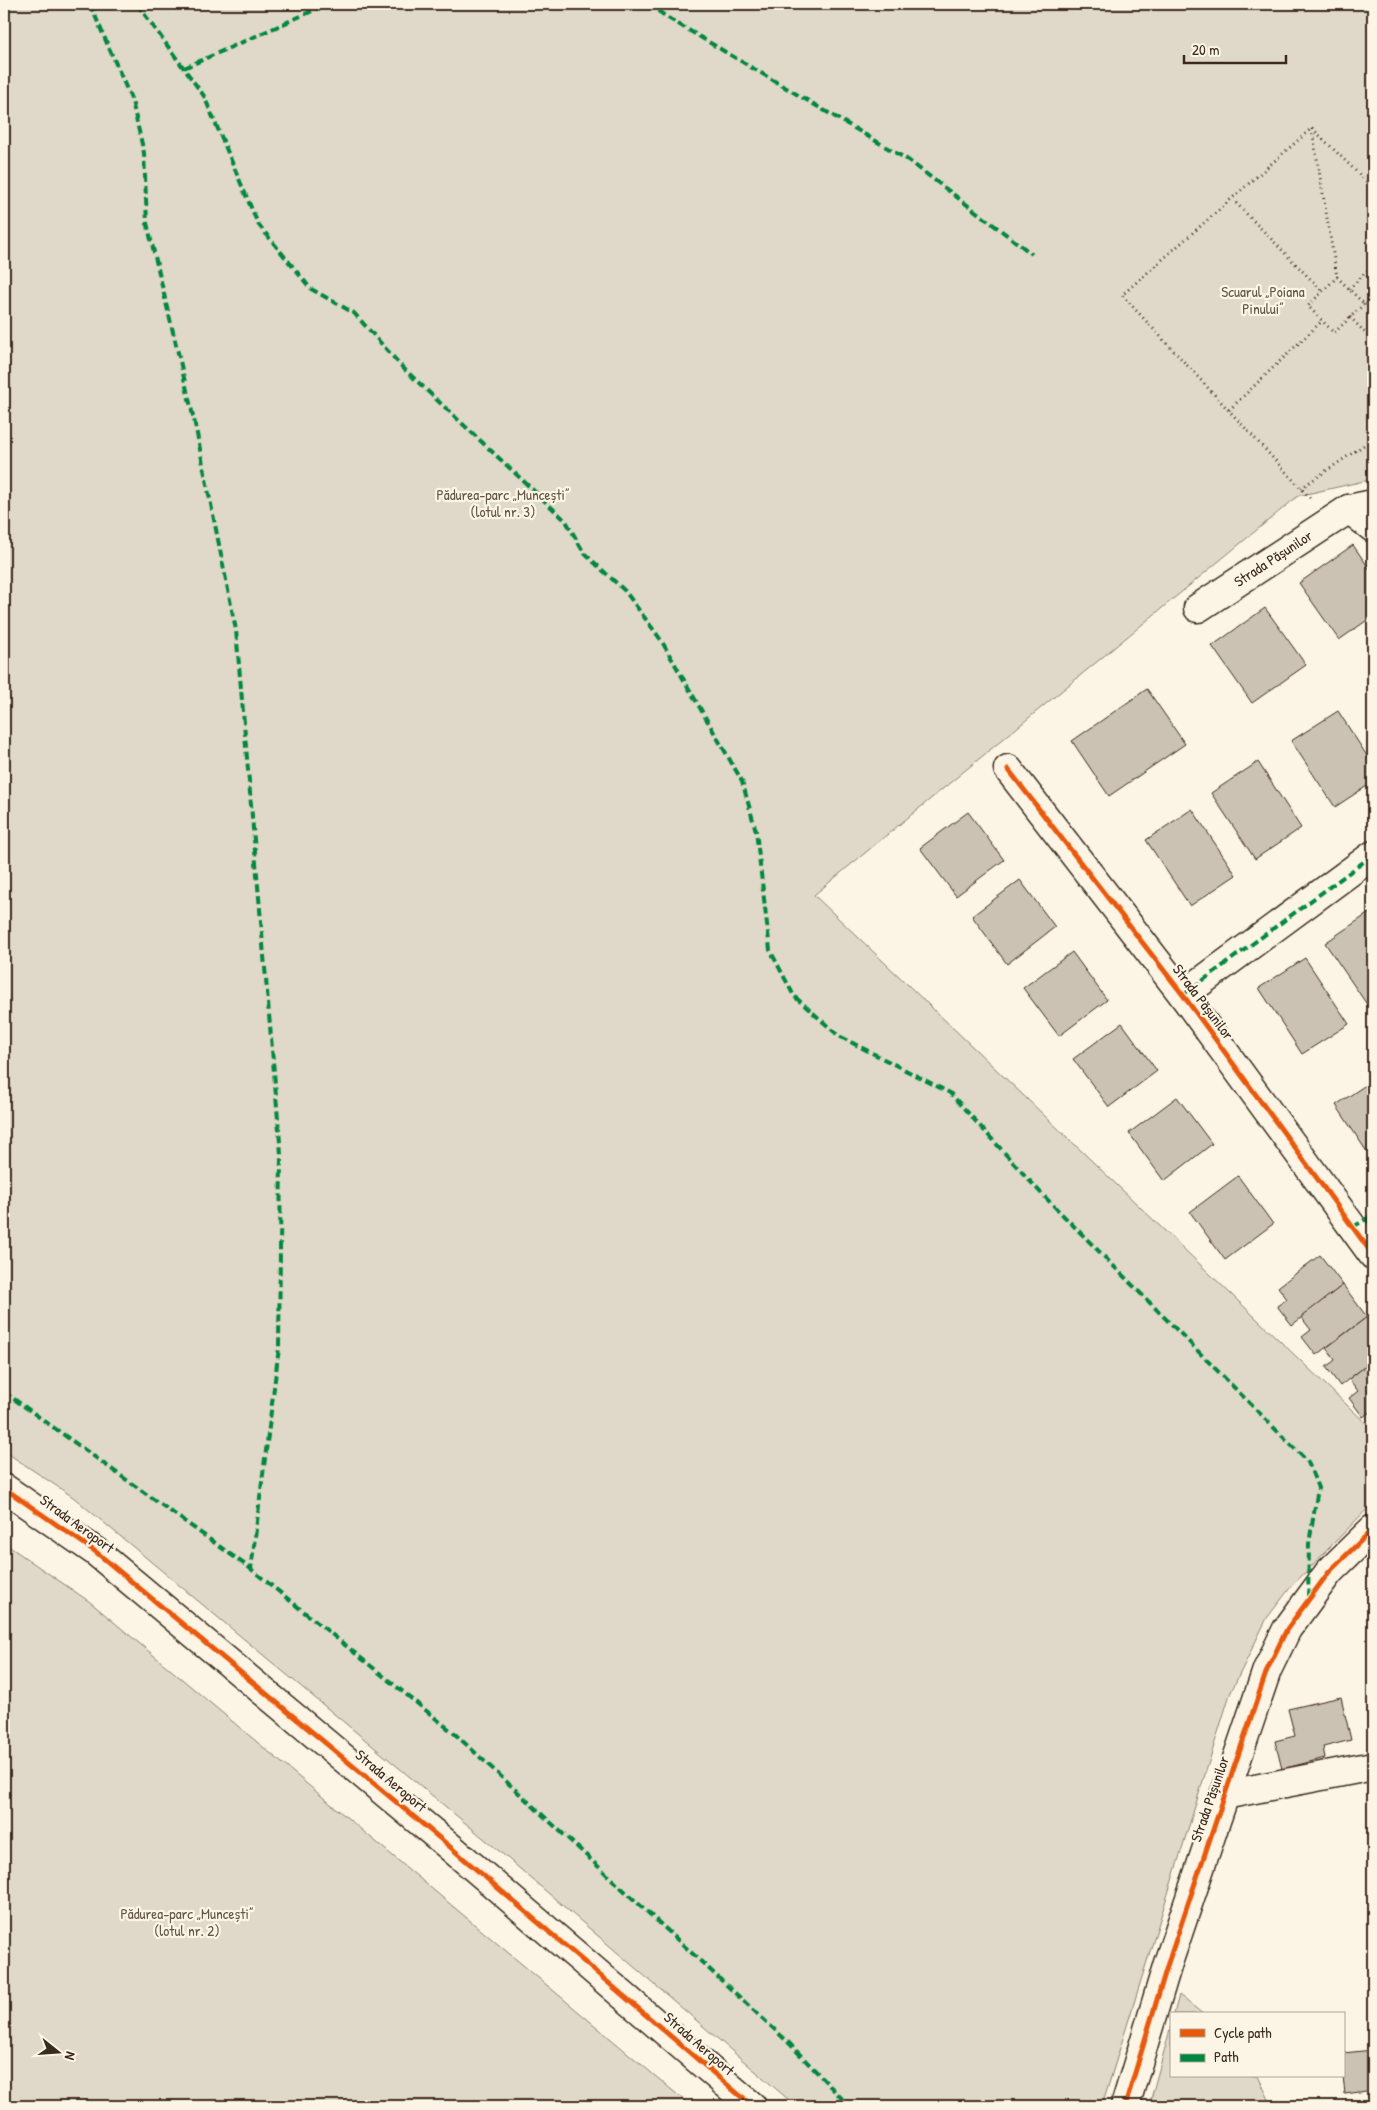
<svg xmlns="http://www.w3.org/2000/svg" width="1377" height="2110" font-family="'Patrick Hand',sans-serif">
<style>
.green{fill:#e0d8c8;stroke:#8e8173}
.building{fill:#ccc2b3;stroke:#3b2a1e}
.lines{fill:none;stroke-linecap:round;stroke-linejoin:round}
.minor-casing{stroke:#3b2a1e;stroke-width:31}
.path{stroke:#3b2a1e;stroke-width:3;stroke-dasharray:1 4;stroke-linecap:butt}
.minor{stroke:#fcf5e5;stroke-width:28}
.quiet{stroke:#00873e;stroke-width:4;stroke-dasharray:8 4;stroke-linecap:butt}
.cycleway-casing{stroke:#fcf5e5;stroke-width:8}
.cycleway{stroke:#e8590c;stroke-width:5}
.labels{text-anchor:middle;stroke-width:4.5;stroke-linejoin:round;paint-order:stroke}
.park-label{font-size:15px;fill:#645648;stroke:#fcf5e5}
.street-label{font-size:15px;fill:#3b2a1e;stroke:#fcf5e5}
</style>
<rect width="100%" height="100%" fill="#fcf5e5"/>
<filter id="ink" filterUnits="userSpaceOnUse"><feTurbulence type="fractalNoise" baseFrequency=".02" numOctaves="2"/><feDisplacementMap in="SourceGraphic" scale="10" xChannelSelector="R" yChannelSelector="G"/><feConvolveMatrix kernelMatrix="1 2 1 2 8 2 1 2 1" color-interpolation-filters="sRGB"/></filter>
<g filter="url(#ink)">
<g class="green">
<polygon points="4,4 1373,4 1373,479 1298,496 814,895 1373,1430 1373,1503 1290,1588 1267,1618 1230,1694 1102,2106 796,2106 505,1856 73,1497 4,1451"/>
<polygon points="4,1543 90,1602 691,2106 4,2106"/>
<polygon points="1179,1995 1203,2014 1174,2014"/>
<polygon points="1171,2026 1171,2076 1258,2076 1272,2106 1149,2106"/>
</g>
<g class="building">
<polygon points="1353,545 1373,574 1373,616 1339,640 1299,583"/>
<polygon points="1265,608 1306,665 1252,703 1212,646"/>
<polygon points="1147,689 1185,744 1109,796 1072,741"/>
<polygon points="1338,711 1373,765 1373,782 1335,807 1291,741"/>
<polygon points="1258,762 1301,828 1255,859 1211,793"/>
<polygon points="1192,809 1236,875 1190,906 1146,840"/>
<polygon points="968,812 1004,860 956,896 920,848"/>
<polygon points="1020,880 1055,927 1007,964 972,916"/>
<polygon points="1369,913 1373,919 1373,1003 1368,1006 1325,943"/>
<polygon points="1072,952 1107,1000 1059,1036 1023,988"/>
<polygon points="1305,958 1349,1024 1302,1054 1259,988"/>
<polygon points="1122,1023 1157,1071 1109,1107 1073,1059"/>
<polygon points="1373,1080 1373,1161 1336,1105"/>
<polygon points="1177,1097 1212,1144 1164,1181 1129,1133"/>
<polygon points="1238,1176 1273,1224 1225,1260 1190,1212"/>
<polygon points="1320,1255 1343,1285 1292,1325 1277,1306 1287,1299 1278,1287"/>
<polygon points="1343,1285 1367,1317 1316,1355 1302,1337 1311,1330 1301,1317"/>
<polygon points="1367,1317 1373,1325 1373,1360 1340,1386 1326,1367 1335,1360 1326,1348"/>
<polygon points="1373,1360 1373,1410 1363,1417 1349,1398 1358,1391 1349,1379"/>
<polygon points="1341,1697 1351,1740 1323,1747 1325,1758 1282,1769 1275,1741 1295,1736 1288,1709"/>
<polygon points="1373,2050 1373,2090 1345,2094 1343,2076 1343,2053"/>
</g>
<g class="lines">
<g class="minor-casing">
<g id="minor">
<polyline points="1349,509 1373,528"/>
<path id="s1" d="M1198 608 1349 509 1373 504"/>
<polyline points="1008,769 1183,995 1373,1255"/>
<polyline points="1183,995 1373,855"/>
<polyline points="4,1488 96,1552 449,1846 752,2106"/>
<polyline points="1224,1795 1373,1766"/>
<polyline points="1125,2106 1168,1963 1267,1670 1287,1629 1329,1572 1373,1529"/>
</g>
</g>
<g class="path">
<polyline points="1312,129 1337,277"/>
<polyline points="1236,203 1323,292"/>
<polyline points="1349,289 1373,265"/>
<polyline points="1364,304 1334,333 1308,306 1337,277 1364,304 1373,304"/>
<polyline points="1350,317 1373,341"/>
<polyline points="1229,410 1322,321"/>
<polyline points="1301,488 1373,439"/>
<polyline points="1310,498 1122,295 1312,128 1373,188"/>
</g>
<use href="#minor" class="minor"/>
<g class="quiet">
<polyline points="90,4 132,101 144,153 147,223 195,424 236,630 281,1154 279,1348 251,1569 455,1734 788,2042 849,2106"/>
<polyline points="137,4 204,96 258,224 311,289 354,313 403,368 566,521 584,553 625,591 661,640 742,781 756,831 770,950 794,996 839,1036 950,1093 1040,1192 1308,1462 1318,1488 1309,1544 1308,1600"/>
<polyline points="648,4 668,18 908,160 1032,254"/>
<polyline points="184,68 328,4"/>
<polyline points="1183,995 1373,855"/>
<polyline points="1353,1227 1373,1215"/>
<polyline points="4,1392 251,1569"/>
</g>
<g class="cycleway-casing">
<g id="cycleway">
<polyline points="1008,769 1183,995 1373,1255"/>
<polyline points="4,1488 96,1552 449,1846 752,2106"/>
<polyline points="1125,2106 1168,1963 1267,1670 1287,1629 1329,1572 1373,1529"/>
</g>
</g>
<use href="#cycleway" class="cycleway"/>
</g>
</g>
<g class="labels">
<g class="park-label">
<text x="1263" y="297">Scuarul „Poiana<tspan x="1263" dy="17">Pinului”</tspan></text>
<text x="503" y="500">Pădurea-parc „Muncești”<tspan x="503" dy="17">(lotul nr. 3)</tspan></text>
<text x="187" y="1919">Pădurea-parc „Muncești”<tspan x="187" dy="17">(lotul nr. 2)</tspan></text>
</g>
<g class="street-label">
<text dy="5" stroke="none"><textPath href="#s1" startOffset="90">Strada Pășunilor</textPath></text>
<text transform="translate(1203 1002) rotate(53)" y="5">Strada Pășunilor</text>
<text transform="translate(77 1524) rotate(36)" y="5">Strada Aeroport</text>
<text transform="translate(391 1781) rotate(40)" y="5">Strada Aeroport</text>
<text transform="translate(1210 1799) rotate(-71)" y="5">Strada Pășunilor</text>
<text transform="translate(699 2044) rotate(41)" y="5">Strada Aeroport</text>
</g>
</g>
<rect width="1377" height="2110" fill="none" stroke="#fcf5e5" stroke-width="20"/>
<rect x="10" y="10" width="1357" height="2090" fill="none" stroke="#3b2a1e" stroke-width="2" filter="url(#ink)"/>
<rect x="1170" y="2012" width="175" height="65" fill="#fcf5e5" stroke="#afa495"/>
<rect x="1180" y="2029" width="25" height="8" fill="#e8590c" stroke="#afa495"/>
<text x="1214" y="2038" font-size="15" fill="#3b2a1e">Cycle path</text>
<rect x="1180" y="2054" width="25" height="8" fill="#00873e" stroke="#afa495"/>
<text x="1214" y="2062" font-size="15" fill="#3b2a1e">Path</text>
<g transform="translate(58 2052) rotate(107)" stroke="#fcf5e5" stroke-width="4" paint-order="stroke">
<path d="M0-4L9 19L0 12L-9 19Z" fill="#3b2a1e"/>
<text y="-8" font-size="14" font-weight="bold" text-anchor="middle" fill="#3b2a1e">N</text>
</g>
<path d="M1184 55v8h102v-8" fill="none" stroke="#3b2a1e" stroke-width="2.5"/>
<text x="1192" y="55" font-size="15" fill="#3b2a1e" stroke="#fcf5e5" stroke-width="4" paint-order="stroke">20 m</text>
</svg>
